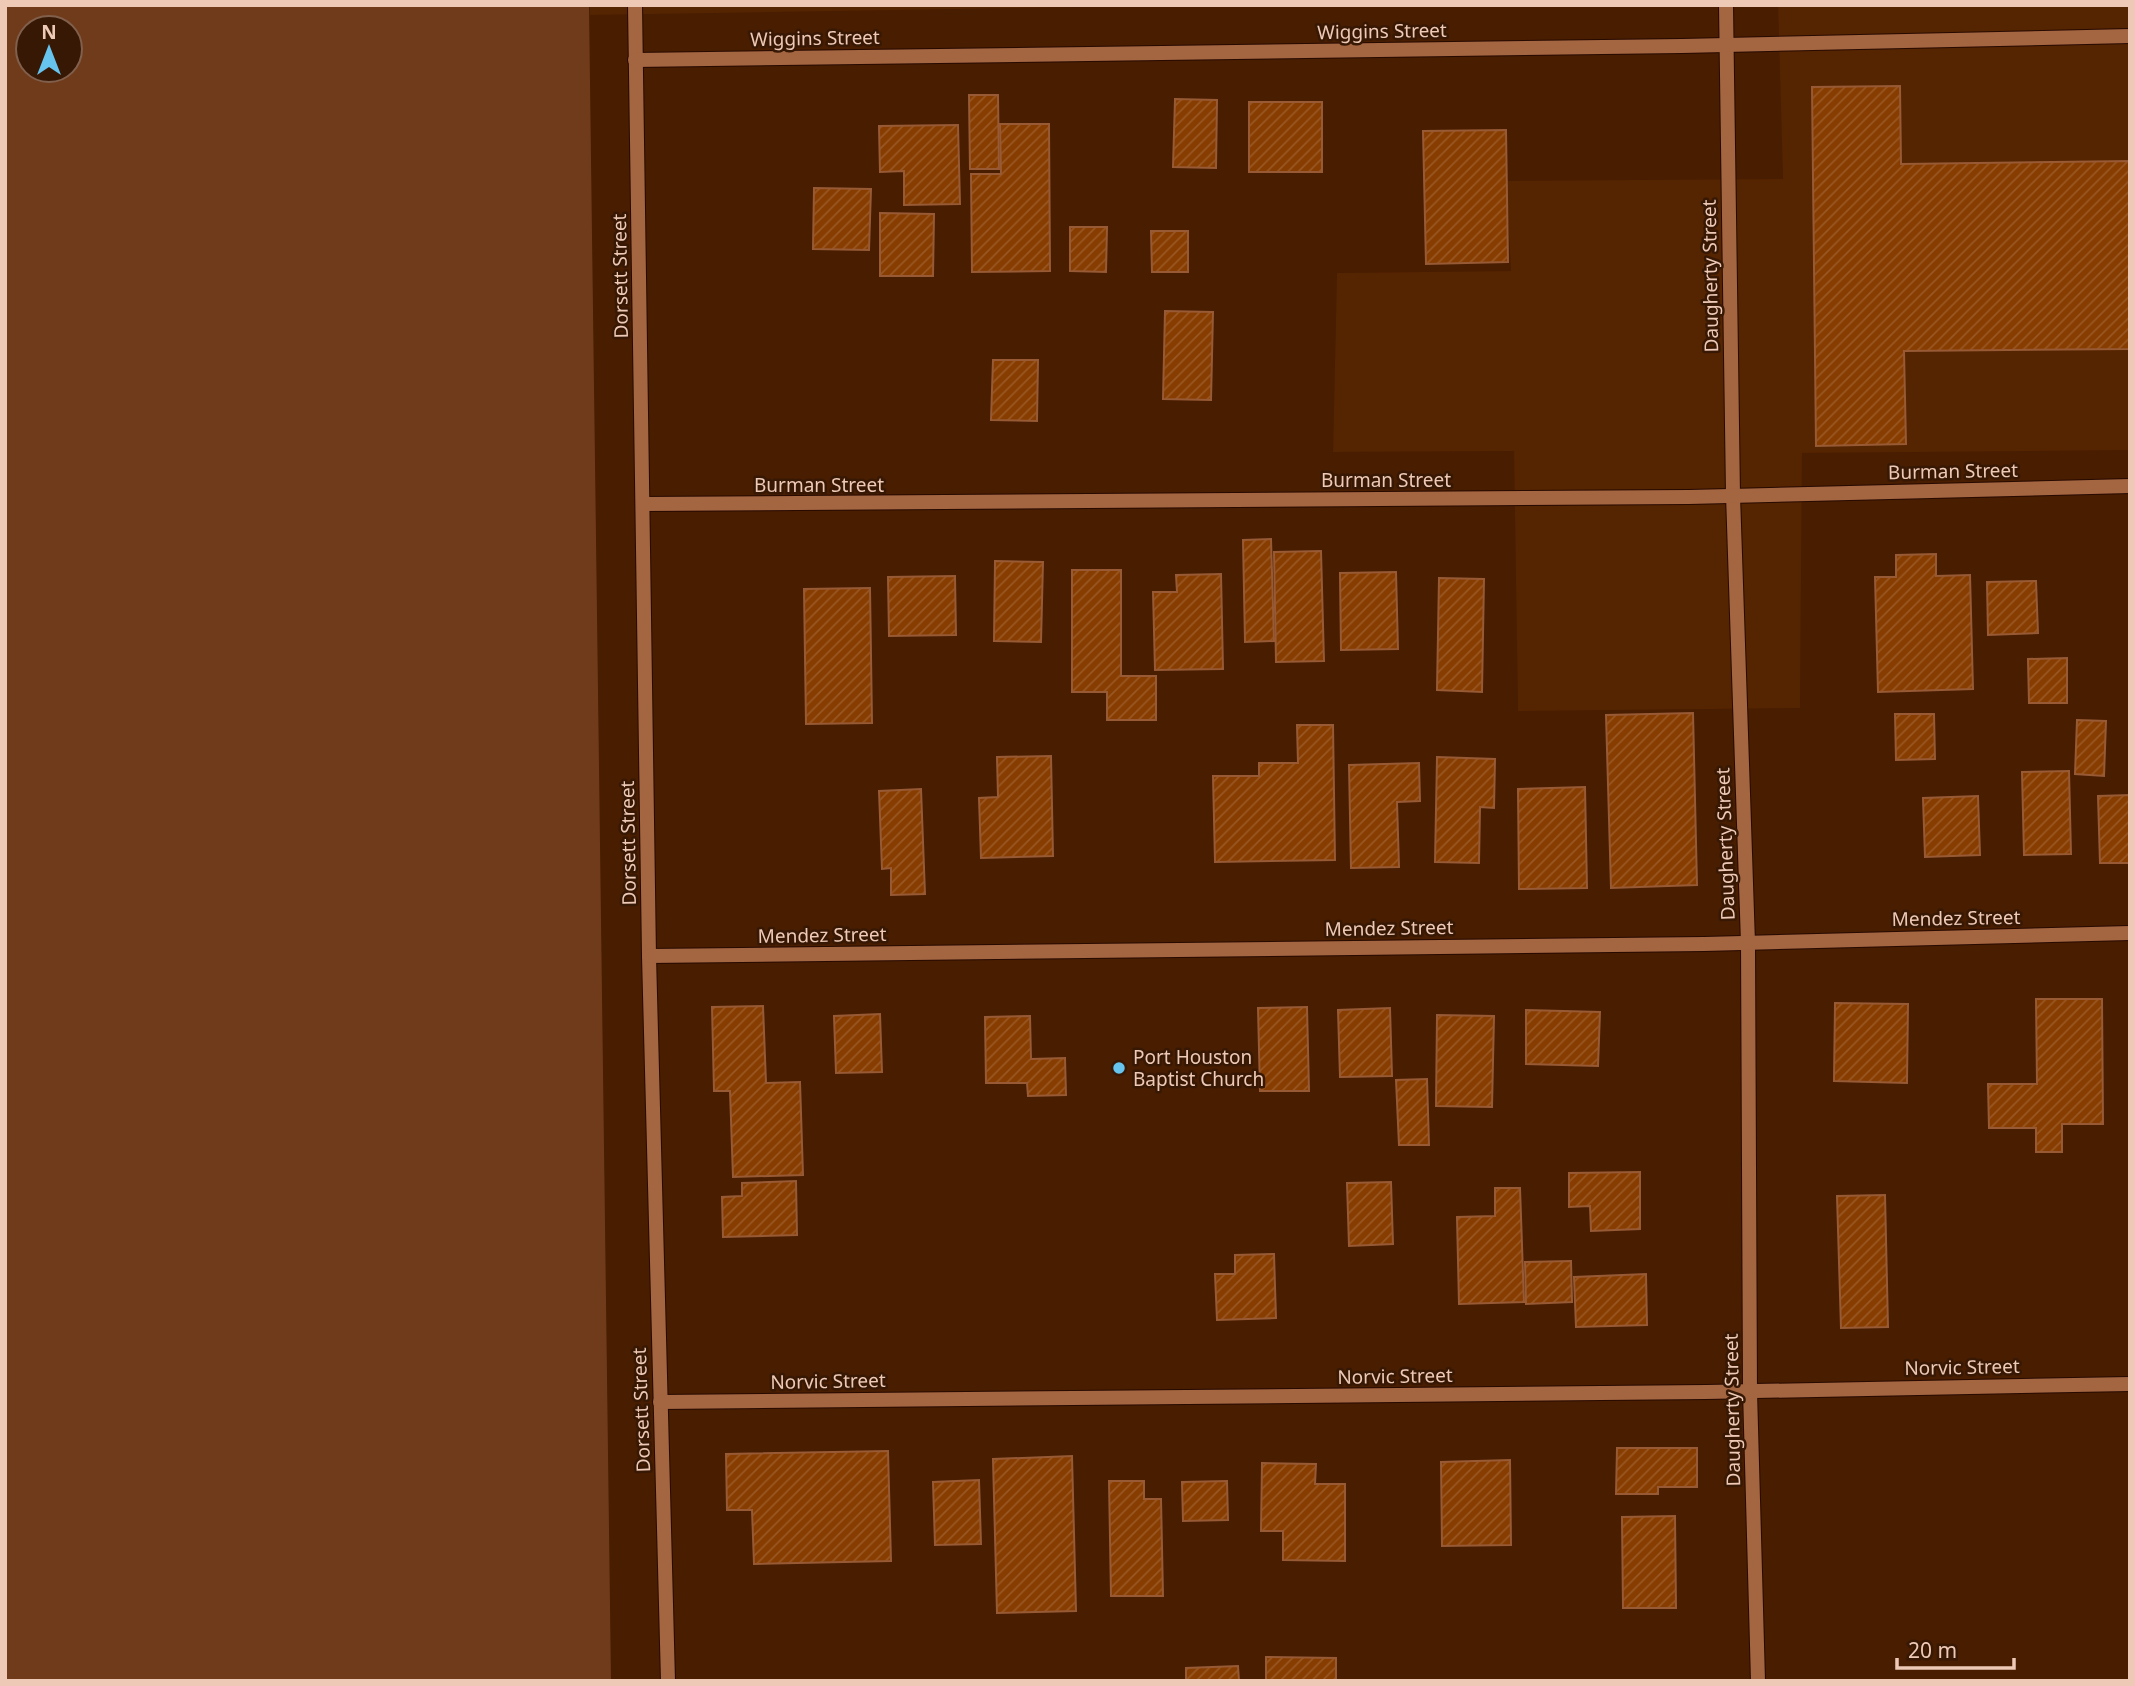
<svg xmlns="http://www.w3.org/2000/svg" width="2135" height="1686" font-family="'Noto Sans',sans-serif">
<style>
.built{fill:#552401}
.grass{fill:#703b1b;fill-rule:evenodd}
.building{fill:url(#building-hatch);stroke:#975a35;stroke-width:2}
.lines{fill:none;stroke-linecap:round;stroke-linejoin:round}
.minor-casing{stroke:#270a00;stroke-width:16}
.minor{stroke:#a46541;stroke-width:14}
.poi-dot{fill:#66c4ef;stroke:#371805;stroke-width:2.5}
.labels{text-anchor:middle;stroke-width:5;stroke-linejoin:round;paint-order:stroke}
.street-label{font-size:19px;fill:#edc9b6;stroke:#371805}
.poi-label{font-size:19px;fill:#edc9b6;stroke:#371805;text-anchor:start}
</style>
<defs>
<pattern id="building-hatch" width="6" height="6" patternUnits="userSpaceOnUse" patternTransform="scale(1.75)"><rect width="6" height="6" fill="#873c00"/><path d="M-1 1l2-2M0 6l6-6M5 7l2-2" fill="none" stroke="#985723"/></pattern>
</defs>
<rect width="100%" height="100%" fill="#481d00"/>
<g class="built">
<polygon points="590,5 1207,5 590,15"/>
<polygon points="1778,5 2130,5 2130,450 1802,453 1800,708 1518,711 1514,451 1333,452 1337,273 1511,271 1506,181 1783,179"/>
</g>
<path class="grass" d="M5 5H589L611 1681H5ZM28 28H70V70H28Z"/>
<g class="building">
<polygon points="1900,86 1901,164 2130,161 2130,349 1904,351 1906,444 1816,446 1812,87"/>
<polygon points="969,95 998,95 999,169 970,169"/>
<polygon points="1175,99 1217,100 1216,168 1173,167"/>
<rect x="1249" y="102" width="73" height="70"/>
<polygon points="1000,124 1049,124 1050,271 972,272 971,174 1001,174"/>
<polygon points="958,125 960,204 904,205 904,171 880,172 879,126"/>
<polygon points="1506,130 1508,262 1426,264 1423,131"/>
<polygon points="814,188 871,189 869,250 813,249"/>
<polygon points="880,213 934,214 933,276 880,276"/>
<polygon points="1070,227 1107,227 1106,272 1070,271"/>
<polygon points="1151,231 1188,231 1188,272 1152,272"/>
<polygon points="1165,311 1213,312 1211,400 1163,399"/>
<polygon points="993,360 1038,360 1037,421 991,420"/>
<polygon points="1271,539 1274,641 1245,642 1243,540"/>
<polygon points="1321,551 1324,661 1276,662 1274,552"/>
<polygon points="1936,554 1936,576 1970,575 1973,689 1878,692 1875,577 1896,577 1896,555"/>
<polygon points="995,561 1043,562 1041,642 994,641"/>
<polygon points="1072,570 1121,570 1121,676 1156,676 1156,720 1107,720 1107,692 1072,692"/>
<polygon points="1396,572 1398,649 1341,650 1340,573"/>
<polygon points="1221,574 1223,669 1155,670 1153,592 1177,592 1176,575"/>
<polygon points="955,576 956,635 889,636 888,577"/>
<polygon points="1439,578 1484,579 1482,692 1437,690"/>
<polygon points="2036,581 2038,633 1988,635 1987,582"/>
<polygon points="870,588 872,723 806,724 804,589"/>
<polygon points="2067,658 2067,703 2029,703 2028,659"/>
<polygon points="1693,713 1697,885 1611,888 1606,715"/>
<polygon points="1895,714 1934,714 1935,759 1896,760"/>
<polygon points="2077,720 2106,721 2104,776 2075,774"/>
<polygon points="1297,725 1333,725 1335,860 1215,862 1213,776 1259,776 1259,763 1298,763"/>
<polygon points="1051,756 1053,856 981,858 979,798 998,797 997,757"/>
<polygon points="1437,757 1495,759 1494,808 1480,807 1479,863 1435,862"/>
<polygon points="1419,763 1420,801 1397,802 1399,867 1351,868 1349,765"/>
<polygon points="2069,771 2071,854 2024,855 2022,772"/>
<polygon points="1585,787 1587,888 1519,889 1518,789"/>
<polygon points="921,789 925,894 891,895 891,868 882,869 879,791"/>
<polygon points="2130,795 2130,863 2100,863 2098,796"/>
<polygon points="1978,796 1980,855 1925,857 1923,798"/>
<polygon points="2036,999 2102,999 2103,1124 2062,1124 2062,1152 2036,1152 2036,1128 1989,1128 1988,1084 2037,1084"/>
<polygon points="1835,1003 1908,1004 1907,1083 1834,1081"/>
<polygon points="763,1006 766,1083 800,1082 803,1175 733,1177 730,1091 714,1091 712,1007"/>
<polygon points="1307,1007 1309,1091 1260,1091 1258,1008"/>
<polygon points="1390,1008 1392,1076 1340,1077 1338,1010"/>
<polygon points="1526,1010 1600,1012 1598,1066 1526,1064"/>
<polygon points="880,1014 882,1072 836,1073 834,1016"/>
<polygon points="1437,1015 1494,1016 1492,1107 1436,1106"/>
<polygon points="1030,1016 1031,1059 1065,1058 1066,1095 1028,1096 1027,1083 986,1083 985,1017"/>
<polygon points="1427,1079 1429,1145 1399,1145 1396,1080"/>
<polygon points="1640,1172 1640,1229 1591,1231 1590,1206 1569,1207 1569,1173"/>
<polygon points="796,1181 797,1235 723,1237 722,1197 742,1196 742,1183"/>
<polygon points="1391,1182 1393,1244 1349,1246 1347,1183"/>
<polygon points="1495,1188 1520,1188 1524,1302 1459,1304 1457,1217 1495,1216"/>
<polygon points="1885,1195 1888,1327 1841,1328 1837,1196"/>
<polygon points="1274,1254 1276,1318 1217,1320 1215,1274 1235,1274 1235,1255"/>
<polygon points="1571,1261 1572,1302 1526,1304 1525,1262"/>
<polygon points="1646,1274 1647,1325 1576,1327 1574,1277"/>
<polygon points="1617,1448 1697,1448 1697,1487 1658,1487 1658,1494 1616,1494"/>
<polygon points="888,1451 891,1561 754,1564 752,1510 727,1510 726,1454"/>
<polygon points="1072,1456 1076,1611 997,1613 993,1459"/>
<polygon points="1510,1460 1511,1545 1442,1546 1441,1462"/>
<polygon points="1262,1463 1316,1464 1315,1484 1345,1484 1345,1561 1283,1560 1283,1531 1261,1531"/>
<polygon points="979,1480 981,1544 935,1545 933,1482"/>
<polygon points="1109,1481 1144,1481 1144,1499 1161,1499 1163,1596 1111,1596"/>
<polygon points="1227,1481 1228,1520 1183,1521 1182,1482"/>
<polygon points="1675,1516 1676,1608 1623,1608 1622,1517"/>
<polygon points="1266,1657 1336,1658 1336,1681 1266,1681"/>
<polygon points="1238,1666 1239,1681 1186,1681 1186,1668"/>
</g>
<g class="lines">
<g class="minor-casing">
<g id="minor">
<polyline points="635,5 649,956 668,1681"/>
<polyline points="1726,5 1733,495 1748,943 1750,1391 1758,1681"/>
<polyline points="635,60 1682,46 2130,36"/>
<polyline points="643,504 1689,497 2130,486"/>
<polyline points="649,956 1704,944 2130,933"/>
<polyline points="660,1402 1706,1392 2130,1384"/>
</g>
</g>
<use href="#minor" class="minor"/>
</g>
<circle class="poi-dot" cx="1119" cy="1068" r="7"/>
<g class="labels">
<g class="street-label">
<text transform="translate(1382 31) rotate(-1)" y="7">Wiggins Street</text>
<text transform="translate(815 38) rotate(-1)" y="7">Wiggins Street</text>
<text transform="translate(620 276) rotate(-91)" y="7">Dorsett Street</text>
<text transform="translate(1710 276) rotate(-91)" y="7">Daugherty Street</text>
<text transform="translate(1953 471) rotate(-1)" y="7">Burman Street</text>
<text x="1386" y="487">Burman Street</text>
<text x="819" y="492">Burman Street</text>
<text transform="translate(628 843) rotate(-91)" y="7">Dorsett Street</text>
<text transform="translate(1725 844) rotate(-92)" y="7">Daugherty Street</text>
<text transform="translate(1956 918) rotate(-1)" y="7">Mendez Street</text>
<text transform="translate(1389 928) rotate(-1)" y="7">Mendez Street</text>
<text transform="translate(822 935) rotate(-1)" y="7">Mendez Street</text>
<text transform="translate(1962 1367) rotate(-1)" y="7">Norvic Street</text>
<text transform="translate(1395 1376) rotate(-1)" y="7">Norvic Street</text>
<text transform="translate(828 1381) rotate(-1)" y="7">Norvic Street</text>
<text transform="translate(641 1410) rotate(-92)" y="7">Dorsett Street</text>
<text transform="translate(1732 1410) rotate(-91)" y="7">Daugherty Street</text>
</g>
<g class="poi-label">
<text x="1133" y="1064">Port Houston<tspan x="1133" dy="22">Baptist Church</tspan></text>
</g>
</g>
<rect width="2135" height="1686" fill="none" stroke="#edc9b6" stroke-width="14"/>
<g transform="translate(49 49)"><circle r="33" fill="#371805" stroke="#805f4c" stroke-width="2"/>
<path d="M0-5L12 26L0 18L-12 26Z" fill="#66c4ef"/>
<text y="-10" font-size="19" font-weight="bold" text-anchor="middle" fill="#edc9b6">N</text>
</g>
<path d="M1897 1658v10h117v-10" fill="none" stroke="#edc9b6" stroke-width="3.5"/>
<text x="1908" y="1658" font-size="21" fill="#edc9b6" stroke="#371805" stroke-width="5" paint-order="stroke">20 m</text>
</svg>
